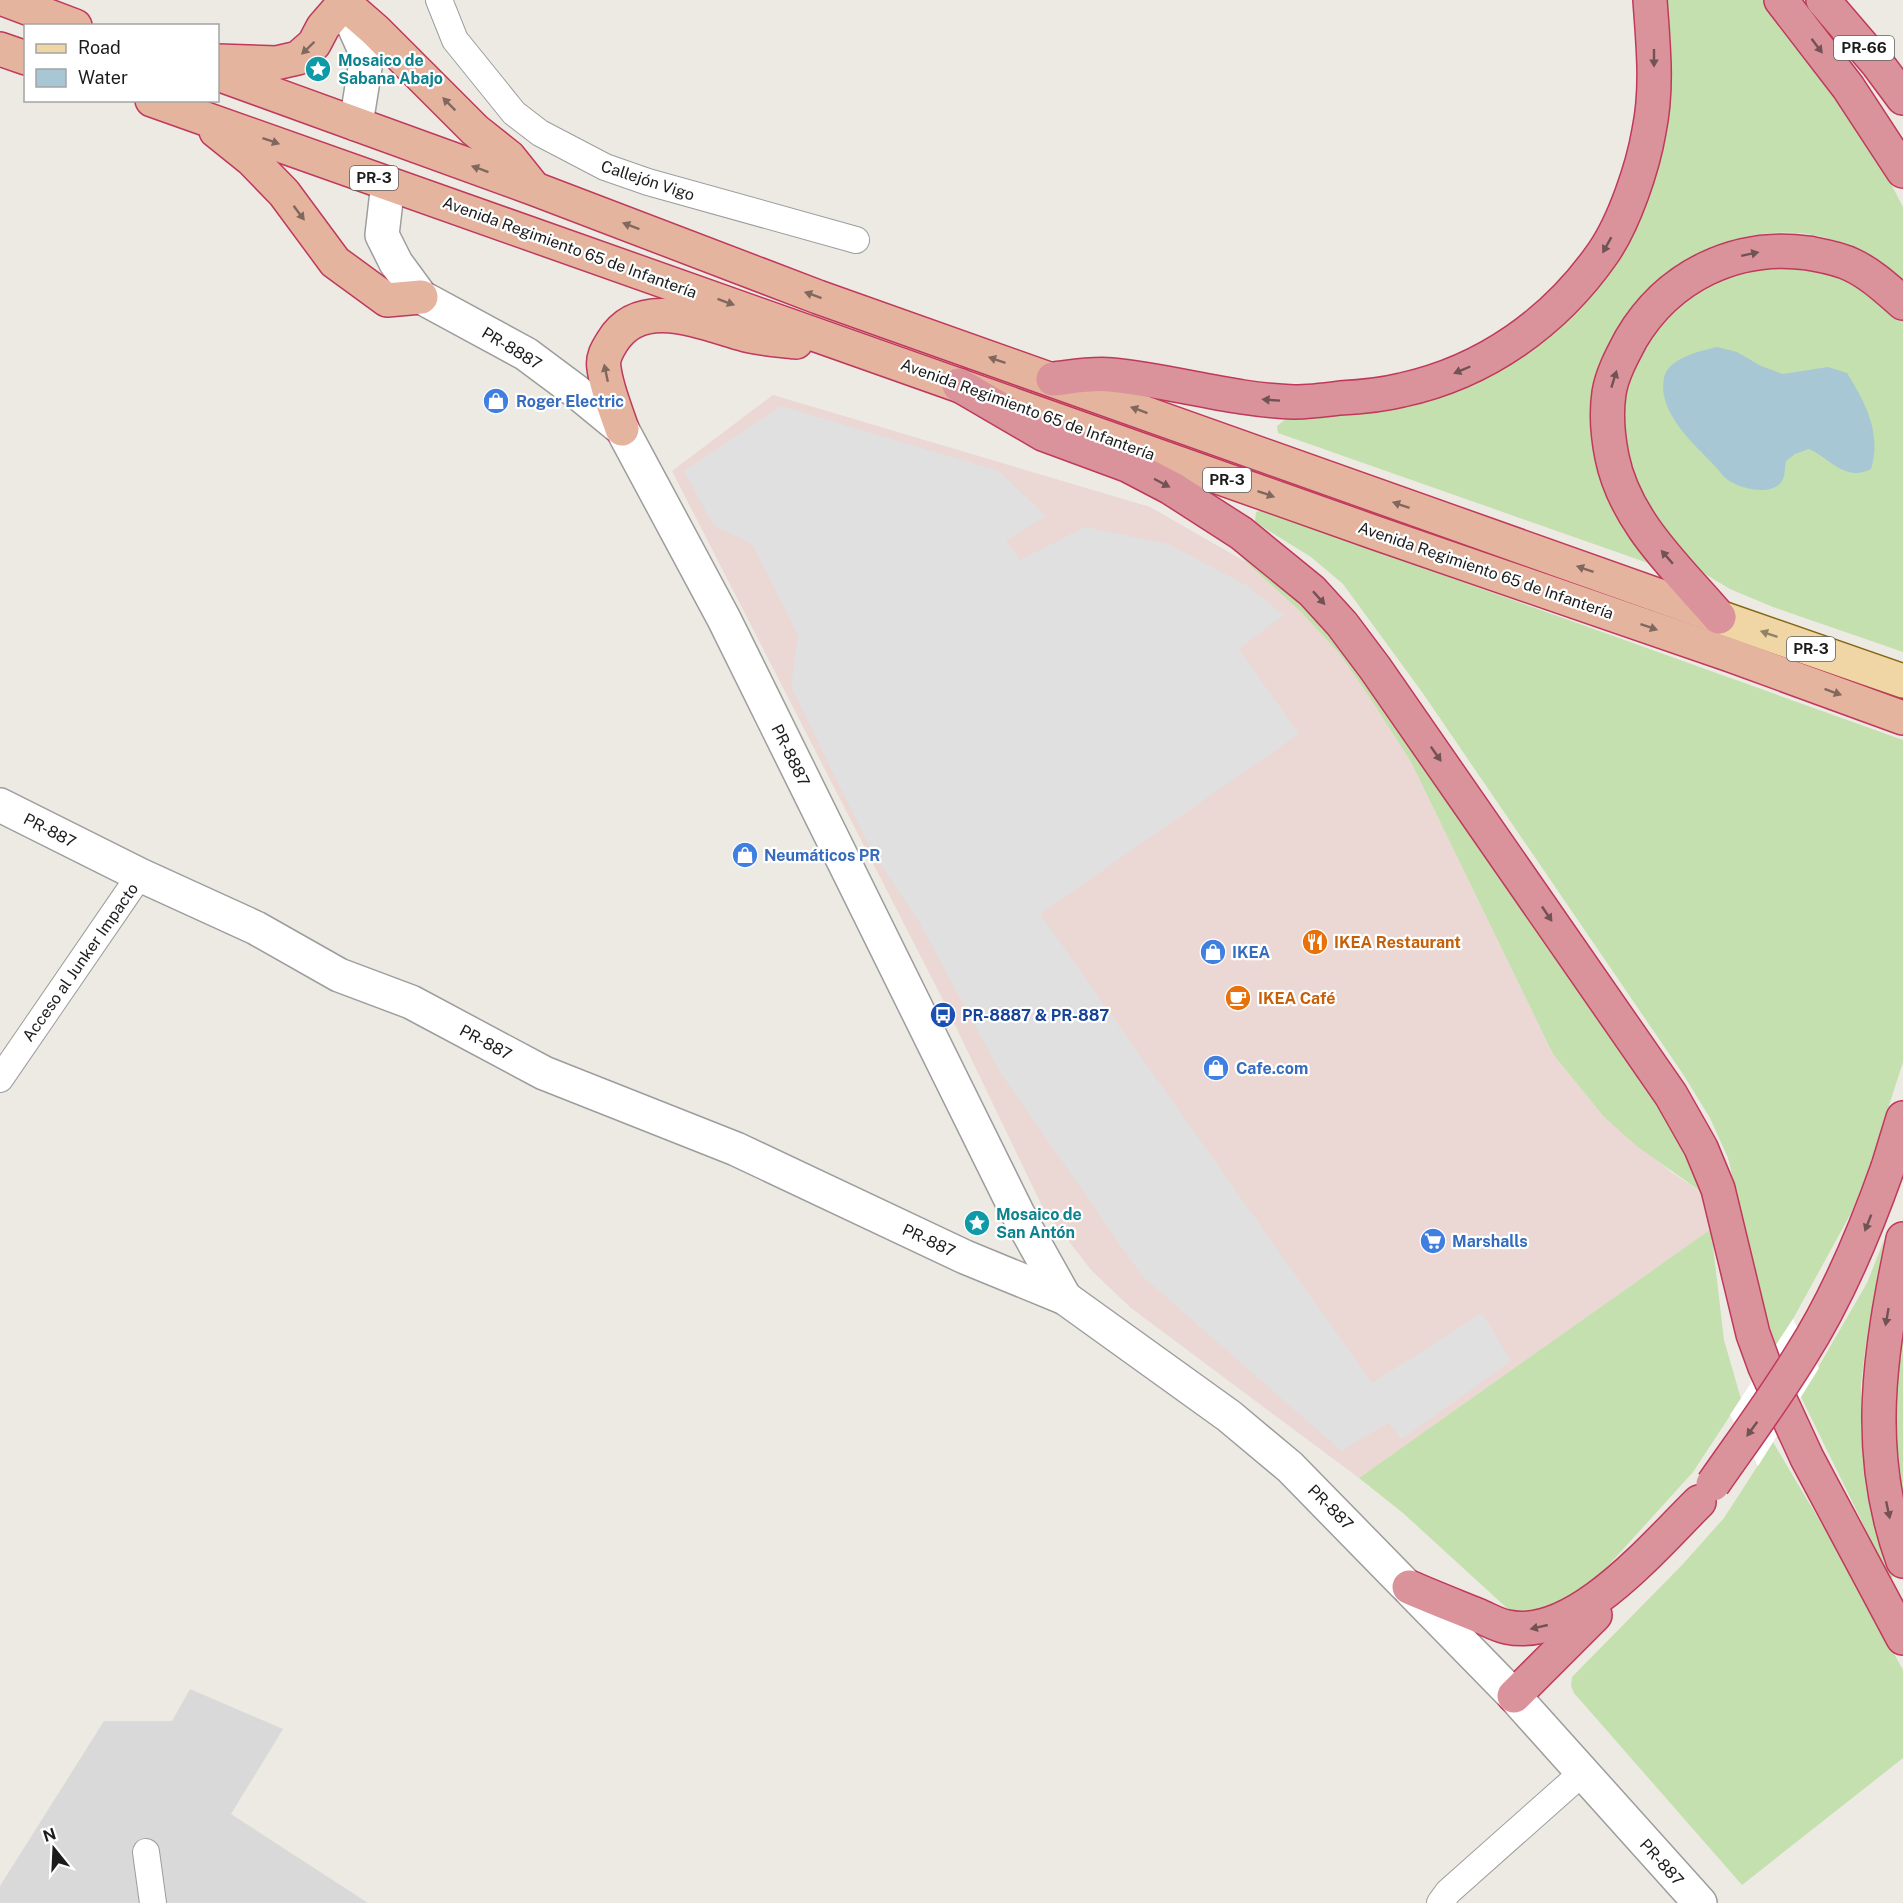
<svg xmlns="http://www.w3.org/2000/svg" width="1903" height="1903" font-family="'Public Sans',sans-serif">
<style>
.residential{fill:#dad9d9}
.commercial{fill:#ebd7d4}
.grass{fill:#c3e0ae}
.parking{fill:#e0e0e0}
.water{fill:#a8c7d4}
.pier{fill:#fff}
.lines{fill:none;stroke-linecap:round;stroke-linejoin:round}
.minor-casing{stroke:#9d9d9d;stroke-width:28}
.tertiary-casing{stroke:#9d9d9d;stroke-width:36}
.primary-casing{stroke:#826612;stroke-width:36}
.trunk-casing{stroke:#c0395c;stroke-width:36}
.motorway-casing{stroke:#c0395c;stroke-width:36}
.minor{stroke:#fff;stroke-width:26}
.tertiary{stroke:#fff;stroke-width:33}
.primary{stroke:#efd6a4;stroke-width:33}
.trunk{stroke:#e4b49f;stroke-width:33}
.motorway{stroke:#da939a;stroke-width:33}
.motorway-bridge-casing{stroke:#c0395c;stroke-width:36;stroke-linecap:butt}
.motorway-bridge{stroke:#da939a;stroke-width:33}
.oneway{fill:#715255}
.oneway2{fill:#80685e}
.oneway3{fill:#908267}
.labels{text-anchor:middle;stroke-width:4.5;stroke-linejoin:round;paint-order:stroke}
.shield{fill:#fff;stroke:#606060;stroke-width:1.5}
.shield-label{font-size:15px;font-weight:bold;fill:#1c1c1c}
.culture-label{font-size:16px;font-weight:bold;fill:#0d838f;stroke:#fff;text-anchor:start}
.street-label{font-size:16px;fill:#1c1c1c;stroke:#fff}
.shop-label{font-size:16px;font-weight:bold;fill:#366cbe;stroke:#fff;text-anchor:start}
.food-label{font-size:16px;font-weight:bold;fill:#c56008;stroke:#fff;text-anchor:start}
.transit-label{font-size:16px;font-weight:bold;fill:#164399;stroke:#fff;text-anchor:start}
</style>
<rect width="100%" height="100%" fill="#eceae3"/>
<polygon class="residential" points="190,1689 283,1729 231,1814 368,1903 0,1903 0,1886 104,1721 172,1721"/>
<polygon class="commercial" points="773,395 1150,507 1246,562 1301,612 1339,653 1370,698 1411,762 1553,1054 1604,1117 1671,1172 1703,1193 1711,1229 1359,1478 1131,1308 1092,1271 1043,1208 942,998 672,471"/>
<g class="grass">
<path d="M1666 0H1765L1854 122 1887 176 1903 207V284C1886 272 1869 257 1850 247 1779 212 1680 244 1633 305 1619 324 1611 345 1602 366L1652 563H1648L1278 433 1277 426 1286 419 1558 325 1670 92V49Z"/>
<polygon points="1815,262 1903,313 1903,652 1773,607 1730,589 1705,574 1675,549 1648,513 1620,448 1624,385 1665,311 1741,265"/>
<polygon points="1262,510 1903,740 1903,1062 1867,1174 1851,1213 1793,1319 1776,1345 1758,1292 1753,1262 1728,1158 1710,1118 1683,1074 1422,692 1343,584 1311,557 1255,522 1256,512"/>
<polygon points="1221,527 1354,654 1664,1116 1691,1166 1703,1193 1638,1147 1604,1117 1553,1054 1411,762 1370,698 1339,653 1301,612 1246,562 1217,530"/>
<polygon points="1711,1229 1724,1340 1741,1399 1693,1472 1597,1578 1562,1608 1529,1612 1509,1610 1403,1513 1359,1478"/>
<polygon points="1884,1240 1866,1342 1861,1384 1861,1426 1865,1462 1896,1575 1890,1579 1801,1397 1867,1283"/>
<path d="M1903 1339V1501C1896 1455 1893 1408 1897 1362L1901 1360Z"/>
<polygon points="1773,1442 1837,1550 1903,1670 1903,1758 1742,1885 1574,1693 1571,1686 1572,1677 1682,1565 1724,1518"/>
</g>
<polygon class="parking" points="781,406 999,471 1046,516 1006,541 1020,560 1085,527 1168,544 1248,586 1284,615 1239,649 1299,734 1040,914 1372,1383 1482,1313 1511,1361 1402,1439 1388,1423 1341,1451 1141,1275 1000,1072 919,922 872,852 791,687 798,635 752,544 714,526 684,471"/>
<path class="water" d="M1717 347 1737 352 1761 366 1783 374 1828 367 1847 373C1865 402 1882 433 1871 469 1845 482 1831 459 1809 449L1795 454 1786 461C1785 466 1785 474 1783 479 1775 496 1746 490 1733 483 1725 480 1719 470 1713 464 1693 443 1657 412 1664 378 1668 358 1700 351 1717 347Z"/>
<polygon class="pier" points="1793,1319 1819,1368 1758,1466 1730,1415"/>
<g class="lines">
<g class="minor-casing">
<g id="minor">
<polyline points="439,0 455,40 514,113 540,133 605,167 648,182 856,240"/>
<polyline points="0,1079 140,875"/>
<polyline points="146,1852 153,1903"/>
<polyline points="1440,1903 1448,1892 1582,1773"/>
</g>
</g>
<g class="tertiary-casing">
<g id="tertiary">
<polyline points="342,0 367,55 356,124"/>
<polyline points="388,183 382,235 396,263 421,297 526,354 577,392 622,429 724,619 1018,1214 1065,1298"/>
<polyline points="0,805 140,875 256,928 339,975 411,1002 544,1073 736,1149 965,1257 1065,1298 1229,1416 1290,1467 1514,1696 1700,1903"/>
</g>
</g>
<g class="primary-casing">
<polyline id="primary" points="1719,617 1903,681"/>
</g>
<g class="trunk-casing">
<g id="trunk">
<polyline points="6,0 75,26"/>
<polyline points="0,49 26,58"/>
<polyline points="218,61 276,63 298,58 314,44 323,27 344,3 375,30 475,130 509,157 533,187"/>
<polyline points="218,74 535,189 818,297 1719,617"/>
<polyline points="152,100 1376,533 1730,655 1903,718"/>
<polyline points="216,131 252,160 284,193 335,262 387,300 421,297"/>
<path d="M622 429C616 411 606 387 604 368 602 358 607 350 612 342 641 294 704 324 746 335 762 339 780 340 796 342"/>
</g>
</g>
<g class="motorway-casing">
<g id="motorway">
<polyline points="1781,0 1848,87 1903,171"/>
<polyline points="1823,0 1877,63 1903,98"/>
<path d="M1053 379C1071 377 1093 373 1111 375 1173 381 1232 400 1294 402 1309 402 1325 400 1340 398 1360 397 1382 395 1402 390 1485 372 1555 322 1603 253 1624 223 1643 167 1649 131 1658 88 1653 43 1650 0"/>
<polyline points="959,385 1043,434 1127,465 1171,488 1241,533 1312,591 1342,624 1375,668 1671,1095 1701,1148 1718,1189 1753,1334 1765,1367 1807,1458 1903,1638"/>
<path d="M1719 617C1678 569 1625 522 1612 457 1608 437 1606 413 1609 393 1612 374 1622 356 1631 339 1668 276 1736 243 1808 253 1823 256 1838 258 1852 265 1871 274 1887 289 1903 303"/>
<polyline points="1888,1167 1903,1118"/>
<path d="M1903 1239C1880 1351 1863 1450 1903 1561"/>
<path d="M1409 1587C1432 1597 1455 1606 1477 1615 1487 1619 1497 1625 1507 1627 1575 1642 1654 1546 1699 1502"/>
<polyline points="1514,1696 1595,1615"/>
</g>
</g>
<use href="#minor" class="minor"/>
<use href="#tertiary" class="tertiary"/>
<use href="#primary" class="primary"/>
<use href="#trunk" class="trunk"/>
<use href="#motorway" class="motorway"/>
<g class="motorway-bridge-casing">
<path id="motorway-bridge" d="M1713 1484C1743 1441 1774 1399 1801 1355 1838 1297 1865 1232 1888 1167"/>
</g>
<use href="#motorway-bridge" class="motorway-bridge"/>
</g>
<defs><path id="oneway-solid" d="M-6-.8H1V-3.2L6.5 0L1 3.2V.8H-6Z" transform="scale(1.5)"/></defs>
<g class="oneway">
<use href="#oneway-solid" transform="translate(1817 46) rotate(53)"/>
<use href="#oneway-solid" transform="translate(1654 58) rotate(90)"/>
<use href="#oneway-solid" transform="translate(1607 245) rotate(119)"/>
<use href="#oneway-solid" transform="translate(1750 254) rotate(-12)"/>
<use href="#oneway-solid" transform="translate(1462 370) rotate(157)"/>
<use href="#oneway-solid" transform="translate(1614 379) rotate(-73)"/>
<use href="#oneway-solid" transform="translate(1271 400) rotate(-176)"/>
<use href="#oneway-solid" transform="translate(1162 483) rotate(28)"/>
<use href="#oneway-solid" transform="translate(1667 557) rotate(-131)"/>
<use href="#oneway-solid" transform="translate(1319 598) rotate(48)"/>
<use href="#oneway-solid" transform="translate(1436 754) rotate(55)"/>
<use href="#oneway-solid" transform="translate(1547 914) rotate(56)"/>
<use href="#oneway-solid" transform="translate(1868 1223) rotate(111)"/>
<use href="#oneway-solid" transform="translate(1887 1317) rotate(100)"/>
<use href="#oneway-solid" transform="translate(1752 1429) rotate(126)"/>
<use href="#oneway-solid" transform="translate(1888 1510) rotate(78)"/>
<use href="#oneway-solid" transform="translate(1539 1627) rotate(167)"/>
</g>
<g class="oneway2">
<use href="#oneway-solid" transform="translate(308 48) rotate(136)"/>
<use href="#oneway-solid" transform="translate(449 104) rotate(-135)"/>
<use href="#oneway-solid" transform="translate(271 141) rotate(19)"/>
<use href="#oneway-solid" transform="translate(480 169) rotate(-160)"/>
<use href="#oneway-solid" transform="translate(299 213) rotate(53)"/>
<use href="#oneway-solid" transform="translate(631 226) rotate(-159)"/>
<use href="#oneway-solid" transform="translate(813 295) rotate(-160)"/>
<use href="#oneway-solid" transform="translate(726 302) rotate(20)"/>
<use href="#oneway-solid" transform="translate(997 360) rotate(-161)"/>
<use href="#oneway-solid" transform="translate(606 373) rotate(-102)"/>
<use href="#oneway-solid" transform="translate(1139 410) rotate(-160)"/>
<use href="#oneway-solid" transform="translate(1266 494) rotate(19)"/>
<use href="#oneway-solid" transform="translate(1401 505) rotate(-161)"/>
<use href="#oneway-solid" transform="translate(1585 569) rotate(-161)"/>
<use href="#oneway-solid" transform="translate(1649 627) rotate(19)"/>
<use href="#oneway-solid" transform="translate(1833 692) rotate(20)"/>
</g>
<use class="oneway3" href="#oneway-solid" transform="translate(1769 634) rotate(-161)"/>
<defs>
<g id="sight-disc" transform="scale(1.35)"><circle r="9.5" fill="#0f9aa8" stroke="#fff"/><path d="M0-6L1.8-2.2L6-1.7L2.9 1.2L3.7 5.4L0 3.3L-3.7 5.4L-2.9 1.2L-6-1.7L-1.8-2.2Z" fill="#fff"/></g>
<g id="shop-disc" transform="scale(1.35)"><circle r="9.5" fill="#3f7fe0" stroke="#fff"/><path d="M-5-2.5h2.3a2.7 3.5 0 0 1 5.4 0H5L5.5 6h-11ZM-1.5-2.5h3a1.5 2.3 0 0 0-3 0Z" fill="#fff"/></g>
<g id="restaurant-disc" transform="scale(1.35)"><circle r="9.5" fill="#e8710a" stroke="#fff"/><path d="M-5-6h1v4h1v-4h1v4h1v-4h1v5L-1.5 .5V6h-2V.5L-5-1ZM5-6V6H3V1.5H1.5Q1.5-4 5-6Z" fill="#fff"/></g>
<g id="cafe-disc" transform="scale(1.35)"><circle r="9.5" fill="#e8710a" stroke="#fff"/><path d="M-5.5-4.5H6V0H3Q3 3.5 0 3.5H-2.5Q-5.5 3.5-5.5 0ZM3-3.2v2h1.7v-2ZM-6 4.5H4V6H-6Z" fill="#fff"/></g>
<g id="bus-disc" transform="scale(1.35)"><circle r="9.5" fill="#1a4fb4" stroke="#fff"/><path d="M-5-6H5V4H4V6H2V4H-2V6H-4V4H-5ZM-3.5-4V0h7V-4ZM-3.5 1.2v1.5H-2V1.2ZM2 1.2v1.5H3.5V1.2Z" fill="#fff"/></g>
<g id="supermarket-disc" transform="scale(1.35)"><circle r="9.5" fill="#3f7fe0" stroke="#fff"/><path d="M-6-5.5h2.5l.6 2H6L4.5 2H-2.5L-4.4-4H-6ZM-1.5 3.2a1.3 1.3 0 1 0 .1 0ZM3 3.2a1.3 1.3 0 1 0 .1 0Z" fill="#fff"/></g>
</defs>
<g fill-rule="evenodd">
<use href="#sight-disc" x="318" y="69"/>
<use href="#shop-disc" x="496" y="401"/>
<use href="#shop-disc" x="745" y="855"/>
<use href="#restaurant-disc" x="1315" y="942"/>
<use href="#shop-disc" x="1213" y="952"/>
<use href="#cafe-disc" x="1238" y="998"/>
<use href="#bus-disc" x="943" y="1015"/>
<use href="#shop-disc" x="1216" y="1068"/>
<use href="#sight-disc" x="977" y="1223"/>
<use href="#supermarket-disc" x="1433" y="1241"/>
</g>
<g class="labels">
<g class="shield">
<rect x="1834" y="36" width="60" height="24" rx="4.5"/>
<rect x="350" y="166" width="48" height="24" rx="4.5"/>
<rect x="1203" y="468" width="48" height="24" rx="4.5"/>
<rect x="1787" y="637" width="48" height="24" rx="4.5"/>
</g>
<g class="shield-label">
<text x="1864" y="53">PR-66</text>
<text x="374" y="183">PR-3</text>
<text x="1227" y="485">PR-3</text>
<text x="1811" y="654">PR-3</text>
</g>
<g class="culture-label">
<text x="338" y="66">Mosaico de<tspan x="338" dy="18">Sabana Abajo</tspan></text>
<text x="996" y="1220">Mosaico de<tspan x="996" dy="18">San Antón</tspan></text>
</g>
<g class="street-label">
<text transform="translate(648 180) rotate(18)" y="6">Callejón Vigo</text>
<text transform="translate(570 247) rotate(20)" y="6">Avenida Regimiento 65 de Infantería</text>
<text transform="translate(512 348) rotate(31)" y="6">PR-8887</text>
<text transform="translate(1028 409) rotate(20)" y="6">Avenida Regimiento 65 de Infantería</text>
<text transform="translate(1486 570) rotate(19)" y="6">Avenida Regimiento 65 de Infantería</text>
<text transform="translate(791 755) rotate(64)" y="6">PR-8887</text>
<text transform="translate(50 830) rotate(27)" y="6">PR-887</text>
<text transform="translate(80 962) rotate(-55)" y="6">Acceso al Junker Impacto</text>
<text transform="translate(486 1042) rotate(28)" y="6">PR-887</text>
<text transform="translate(929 1240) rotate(25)" y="6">PR-887</text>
<text transform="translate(1331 1507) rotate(45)" y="6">PR-887</text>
<text transform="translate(1662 1862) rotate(48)" y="6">PR-887</text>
</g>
<g class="shop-label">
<text x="516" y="407">Roger Electric</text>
<text x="764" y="861">Neumáticos PR</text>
<text x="1232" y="958">IKEA</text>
<text x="1236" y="1074">Cafe.com</text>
<text x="1452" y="1247">Marshalls</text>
</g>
<g class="food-label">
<text x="1334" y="948">IKEA Restaurant</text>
<text x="1258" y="1004">IKEA Café</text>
</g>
<g class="transit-label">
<text x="962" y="1021">PR-8887 &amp; PR-887</text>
</g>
</g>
<rect x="24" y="24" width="195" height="78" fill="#ffffff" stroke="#a4a4a4" stroke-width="1.5"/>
<rect x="36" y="44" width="30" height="9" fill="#efd6a4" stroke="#a4a4a4" stroke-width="1.5"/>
<text x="78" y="54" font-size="18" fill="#1c1c1c">Road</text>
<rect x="36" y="69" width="30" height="18" fill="#a8c7d4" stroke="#a4a4a4" stroke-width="1.5"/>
<text x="78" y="84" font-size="18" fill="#1c1c1c">Water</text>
<g transform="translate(54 1849) rotate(342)" stroke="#ffffff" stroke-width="4.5" paint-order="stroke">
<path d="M0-4.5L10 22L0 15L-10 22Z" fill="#1c1c1c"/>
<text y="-9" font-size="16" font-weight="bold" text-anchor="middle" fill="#1c1c1c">N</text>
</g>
</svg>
